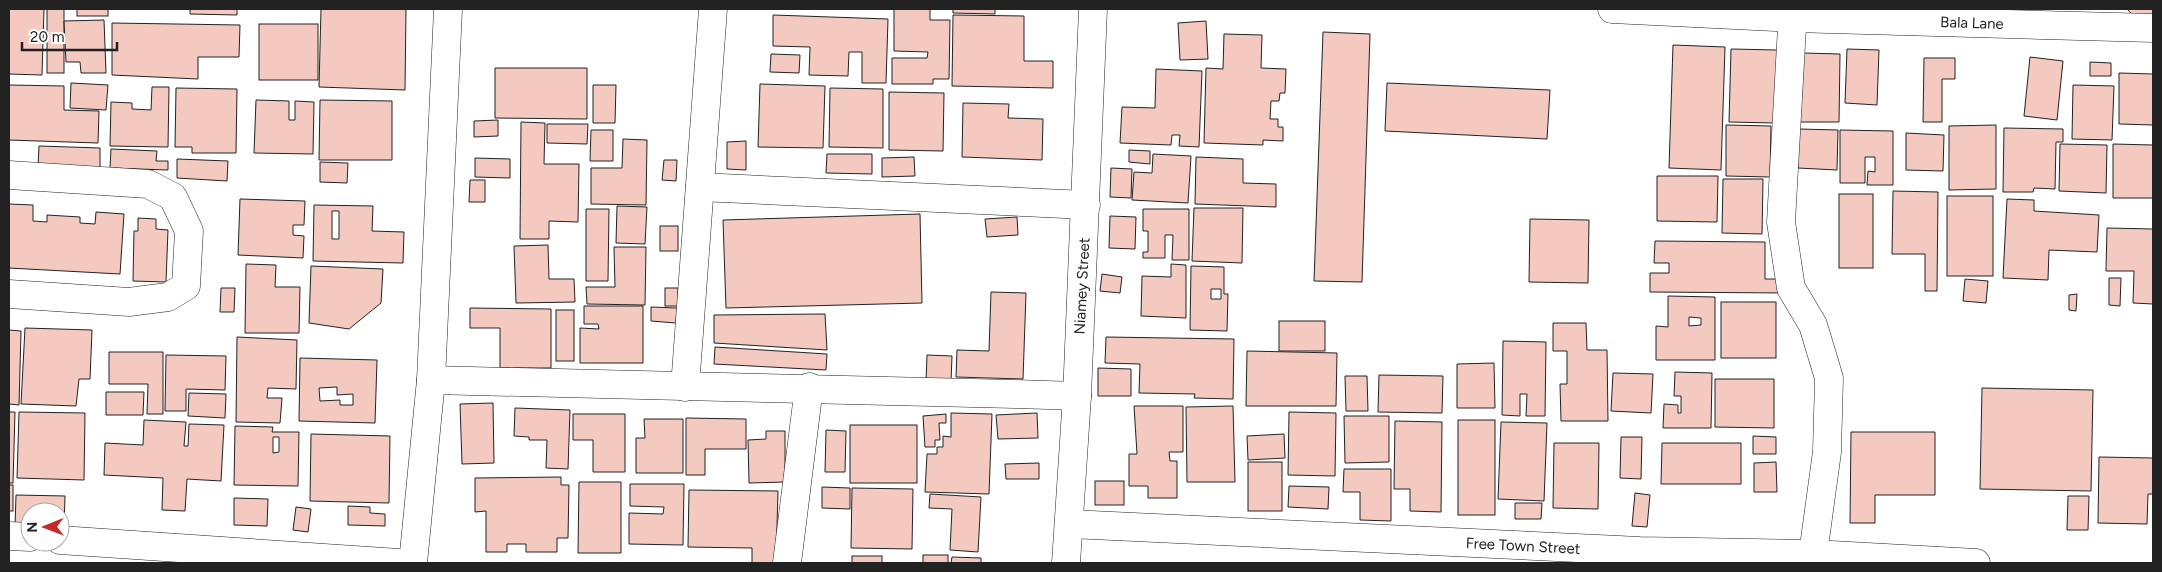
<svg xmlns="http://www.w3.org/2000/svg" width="2162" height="572" font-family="Figtree,sans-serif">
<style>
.building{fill:#f3c9c0;stroke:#222;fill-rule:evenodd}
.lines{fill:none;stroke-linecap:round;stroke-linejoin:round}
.minor-casing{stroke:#222;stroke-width:29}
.tertiary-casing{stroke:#222;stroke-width:29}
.minor{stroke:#fff;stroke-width:28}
.tertiary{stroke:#fff;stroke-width:28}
.labels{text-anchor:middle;stroke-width:4;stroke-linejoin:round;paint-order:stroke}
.street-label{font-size:15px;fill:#222;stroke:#fff}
</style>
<rect width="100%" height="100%" fill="#fff"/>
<g class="building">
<polygon points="9,9 44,9 42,75 9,74"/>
<rect x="47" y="9" width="17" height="64"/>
<rect x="77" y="9" width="31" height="7"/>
<polygon points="190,9 237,9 237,15 190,14"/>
<polygon points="321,9 406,9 405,90 319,87"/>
<polygon points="894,9 930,9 930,20 950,20 949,79 933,79 933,84 892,84 892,58 927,58 928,52 894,51"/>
<polygon points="953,9 995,9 995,14 953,13"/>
<polygon points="2127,9 2153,9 2153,20 2137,20"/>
<polygon points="773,15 888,19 886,83 862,83 862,52 849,52 848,76 809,75 810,47 773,46"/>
<polygon points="953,15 1024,16 1024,61 1053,61 1053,88 952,86"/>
<polygon points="104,20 106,73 81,73 80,62 66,62 64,21"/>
<polygon points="1206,21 1208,59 1180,60 1178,23"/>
<polygon points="112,23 240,25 239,57 198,57 198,79 112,75"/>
<rect x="259" y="24" width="59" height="56"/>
<polygon points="1323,32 1370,34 1362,282 1314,281"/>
<polygon points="1224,34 1262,35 1261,68 1286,69 1285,93 1280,93 1279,101 1271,101 1270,119 1278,119 1278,127 1283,127 1283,141 1263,140 1263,145 1204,143 1206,68 1223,69"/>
<polygon points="1673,45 1725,47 1721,170 1669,168"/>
<polygon points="1731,49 1777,50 1775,123 1729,122"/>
<polygon points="1847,49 1879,50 1877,105 1845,103"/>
<polygon points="1803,53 1840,54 1839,122 1789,122 1790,95 1802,95"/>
<polygon points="771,54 800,55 799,73 770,72"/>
<polygon points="2030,57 2063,61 2057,120 2024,116"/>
<polygon points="1924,58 1955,58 1955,79 1942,79 1942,122 1923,122"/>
<polygon points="2090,62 2111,63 2111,76 2090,76"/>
<polygon points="495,68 587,68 587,119 495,118"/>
<polygon points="1156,69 1202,71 1199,147 1179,146 1180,135 1172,135 1171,145 1120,143 1122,107 1155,108"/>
<polygon points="2119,73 2153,74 2153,125 2119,124"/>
<polygon points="71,83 108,85 106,110 70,108"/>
<polygon points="1387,83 1550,90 1547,139 1385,131"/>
<polygon points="760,84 825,86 823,148 758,147"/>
<polygon points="9,85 64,86 64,110 99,111 98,143 9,140"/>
<polygon points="593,85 616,85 615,123 593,123"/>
<polygon points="2073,85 2114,86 2112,140 2072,139"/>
<polygon points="152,87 169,87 168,147 110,146 111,102 132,103 132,109 151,110"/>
<polygon points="176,88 237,89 236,153 192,153 192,147 175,147"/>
<polygon points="830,88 883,89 883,148 829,147"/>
<polygon points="889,92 944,93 943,151 889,150"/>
<polygon points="256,100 289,101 289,120 295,120 295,101 314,102 313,154 254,153"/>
<polygon points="320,100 392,101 392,160 319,160"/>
<polygon points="963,103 1009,104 1008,118 1043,119 1042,160 962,157"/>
<polygon points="498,120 498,136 474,137 474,121"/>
<polygon points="521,122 545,123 544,164 579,164 578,222 549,221 549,239 520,239"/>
<polygon points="547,124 588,124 587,144 547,143"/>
<polygon points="1726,125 1771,126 1770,177 1726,176"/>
<polygon points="1996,125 1996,189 1949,190 1949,126"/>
<polygon points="2004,128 2063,129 2063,142 2056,142 2055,189 2034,188 2033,192 2003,192"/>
<polygon points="1799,129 1838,130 1837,170 1798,168"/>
<polygon points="591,130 613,130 613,161 590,161"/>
<polygon points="1840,130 1893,131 1893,185 1867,185 1868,171 1875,172 1875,157 1865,157 1865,183 1840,183"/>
<polygon points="1906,133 1944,135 1943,171 1906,170"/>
<polygon points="623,139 647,140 646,205 591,204 591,168 622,168"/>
<polygon points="746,141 746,170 727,169 727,142"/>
<polygon points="2060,144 2107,145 2106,193 2059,191"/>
<polygon points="2113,144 2153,145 2153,198 2113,198"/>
<polygon points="39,146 100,148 100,169 38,167"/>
<polygon points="111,149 157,151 156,161 168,161 168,170 110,168"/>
<polygon points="1129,150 1150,151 1150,164 1129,162"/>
<polygon points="827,154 872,154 872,174 826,173"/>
<polygon points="1153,154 1191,156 1188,203 1132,200 1134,172 1152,173"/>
<polygon points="914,157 915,176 882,177 882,158"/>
<polygon points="1196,157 1243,159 1243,183 1276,184 1276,207 1195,204"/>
<polygon points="475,158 510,159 510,178 475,177"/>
<polygon points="177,159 228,161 227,181 177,178"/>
<polygon points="664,160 677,160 676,181 662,180"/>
<polygon points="320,162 348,163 347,183 320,182"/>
<polygon points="1111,168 1132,169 1131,198 1110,197"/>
<polygon points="1657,176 1718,176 1717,222 1657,221"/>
<polygon points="1723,179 1763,179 1762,234 1722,233"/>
<polygon points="470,180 485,180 485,202 469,202"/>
<polygon points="1893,191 1938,192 1937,291 1925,291 1925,254 1892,254"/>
<rect x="1839" y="194" width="34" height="74"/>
<rect x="1947" y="196" width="46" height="80"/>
<polygon points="240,199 305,201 304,225 293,225 293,235 304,236 303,258 238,255"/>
<polygon points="2007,199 2034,200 2034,211 2099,215 2097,252 2049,250 2048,280 2003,278"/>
<polygon points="9,204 33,205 33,221 47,222 47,215 80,217 80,223 95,224 96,212 124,214 120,274 9,268"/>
<path d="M314 205 373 206 372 231 404 232 403 263 313 261ZM332 211H339V239H332Z"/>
<polygon points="617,206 647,207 645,244 616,243"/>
<polygon points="1194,208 1243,208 1242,263 1192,261"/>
<polygon points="586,209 609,209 608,281 586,281"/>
<polygon points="1143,209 1189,209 1189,260 1172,260 1173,235 1165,235 1165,258 1143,258 1143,252 1148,252 1148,231 1143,231"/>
<polygon points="920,214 922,303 726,308 723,220"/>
<polygon points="1110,216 1136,217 1135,249 1109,248"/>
<polygon points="1017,217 1018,235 987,237 985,219"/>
<polygon points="138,218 156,219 156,229 168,230 166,282 133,281 134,231 138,231"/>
<polygon points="1530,219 1589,220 1588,283 1529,282"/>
<rect x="660" y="226" width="18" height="25"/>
<polygon points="2107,228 2153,229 2153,304 2133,303 2134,271 2106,271"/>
<polygon points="1655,241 1765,242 1765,279 1787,279 1787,293 1650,292 1650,273 1669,273 1669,263 1654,263"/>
<polygon points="548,245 549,279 574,279 575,302 516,303 514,246"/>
<polygon points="614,247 646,247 645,305 587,304 586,287 615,287"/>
<polygon points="246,264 276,265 275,287 300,287 299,333 245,333"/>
<polygon points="1171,264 1186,265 1186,318 1141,316 1142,276 1171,277"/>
<polygon points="311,266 383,269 381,303 349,329 309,323"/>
<path d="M1191 266 1224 267V294H1228L1227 331 1190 330ZM1211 289H1221V299H1211Z"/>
<polygon points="1102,274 1122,277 1120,293 1100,291"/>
<polygon points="2109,278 2121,278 2120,306 2109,305"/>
<polygon points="1965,279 1988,281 1986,303 1963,301"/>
<polygon points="221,288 235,288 234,312 220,312"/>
<rect x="665" y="288" width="13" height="18"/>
<polygon points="991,292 1026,293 1023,379 956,377 957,350 989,351"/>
<polygon points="2077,294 2076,311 2069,310 2069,295"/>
<path d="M1668 296 1715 297V360H1656V326L1668 327ZM1689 317 1701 318V325L1689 326Z"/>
<rect x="1721" y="302" width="55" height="56"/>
<polygon points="584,306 643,306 643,363 580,363 580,328 599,329 598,324 584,324"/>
<polygon points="651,307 677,308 676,323 651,321"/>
<polygon points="470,308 551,309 551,368 500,368 500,328 470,328"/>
<rect x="556" y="310" width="18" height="51"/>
<polygon points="825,314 827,350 714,343 714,315"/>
<rect x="1279" y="321" width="46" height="30"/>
<polygon points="1553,323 1586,323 1587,350 1607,350 1608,421 1561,421 1560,384 1567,384 1567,351 1553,351"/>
<polygon points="25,328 92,330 90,379 79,379 76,406 21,404"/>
<polygon points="9,330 21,331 19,405 9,404"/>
<polygon points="237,337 297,340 296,389 268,388 267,398 282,398 280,423 236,422"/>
<polygon points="1106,337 1234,339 1233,399 1194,398 1195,394 1139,393 1140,364 1105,363"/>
<polygon points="1503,341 1546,342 1545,416 1526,416 1527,394 1520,394 1520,416 1502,415"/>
<polygon points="715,347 827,354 826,370 714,364"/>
<polygon points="1247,351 1337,353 1336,406 1246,406"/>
<polygon points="109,352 163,352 163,414 147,414 148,384 109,384"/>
<polygon points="166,355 226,356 225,390 186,389 186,411 165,411"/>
<polygon points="927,355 952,356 951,383 926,382"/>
<path d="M300 358 377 360 375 423 299 421ZM337 387V395L353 394V405H340V400L320 401 319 388Z"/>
<polygon points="1494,363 1495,408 1457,408 1457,364"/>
<polygon points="1098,368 1131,369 1131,396 1098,396"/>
<polygon points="1675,372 1712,373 1711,428 1663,428 1664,404 1678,405 1678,413 1681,413 1681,396 1674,396"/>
<polygon points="1613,373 1653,374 1651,413 1611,411"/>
<polygon points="1379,375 1443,376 1442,413 1378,412"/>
<polygon points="1345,376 1367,376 1368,411 1346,411"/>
<polygon points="1715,379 1774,379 1774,428 1715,427"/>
<polygon points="1982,388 2093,390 2091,491 1980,489"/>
<polygon points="106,392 144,392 143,415 106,415"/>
<polygon points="189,393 226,394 225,418 188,416"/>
<polygon points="493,403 494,463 462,464 460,404"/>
<polygon points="1134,406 1183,406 1183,452 1169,452 1170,461 1177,461 1177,498 1148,498 1148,486 1129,486 1129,454 1137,454"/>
<polygon points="1233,406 1235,482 1187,482 1186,407"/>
<polygon points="515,408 570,410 568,469 546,468 547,440 529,440 529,437 514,436"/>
<polygon points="9,412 15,412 13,483 9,483"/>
<polygon points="19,412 85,413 84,480 17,478"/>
<polygon points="1289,412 1336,413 1335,476 1288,475"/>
<polygon points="951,413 992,414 989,494 925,492 927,454 937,454 937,447 943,447 943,436 951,437"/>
<polygon points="1037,413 1038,438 998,439 996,415"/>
<polygon points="573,414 625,414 625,472 593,472 593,440 573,440"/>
<polygon points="946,414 946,423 939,423 940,440 935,440 935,447 925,447 923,416"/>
<polygon points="1344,416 1389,416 1389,462 1345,463"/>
<polygon points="686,418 746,419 746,449 705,449 705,475 686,475"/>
<polygon points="644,419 683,419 683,473 636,473 636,438 645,438"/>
<polygon points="144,420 186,422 184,446 188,446 189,424 224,425 221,481 187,479 185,511 162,510 163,478 104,475 105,443 143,445"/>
<rect x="1458" y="420" width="37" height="95"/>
<polygon points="1395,421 1442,422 1441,512 1410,511 1410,489 1394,489"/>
<polygon points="1501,422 1547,423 1544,501 1498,499"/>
<rect x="850" y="425" width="67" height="58"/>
<path d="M235 426 273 427 272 432H299L298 486 234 485ZM273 437H279V452L273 453Z"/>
<polygon points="826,430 846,431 845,472 825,472"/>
<polygon points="766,431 785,431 785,482 749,483 748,440 766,439"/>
<polygon points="1851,432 1935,432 1935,495 1875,495 1875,523 1850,523"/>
<polygon points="311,434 390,436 389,503 310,501"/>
<polygon points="1284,434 1285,458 1248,460 1247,436"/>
<polygon points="1753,436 1776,437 1776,454 1753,454"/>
<polygon points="1621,437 1642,437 1641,479 1620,478"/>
<polygon points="1554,443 1599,443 1598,509 1553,508"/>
<polygon points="1662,443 1741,443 1741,484 1661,484"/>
<polygon points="2099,457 2153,458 2153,494 2148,494 2147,524 2098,523"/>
<rect x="1248" y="462" width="34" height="49"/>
<polygon points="1776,462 1777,492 1754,492 1754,463"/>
<polygon points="1039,463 1039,479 1006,479 1005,464"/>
<polygon points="1344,469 1391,469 1391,521 1360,520 1360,492 1343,492"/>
<polygon points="561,477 561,485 569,485 568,538 557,538 557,552 526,552 526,544 507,544 507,552 486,552 486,511 475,512 475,478"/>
<rect x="1095" y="481" width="29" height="24"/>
<polygon points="579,482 621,482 621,553 578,553"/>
<polygon points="630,484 684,484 683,545 629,544 629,513 663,514 664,507 630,506"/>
<rect x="9" y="485" width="4" height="26"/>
<polygon points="1289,486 1329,487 1328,509 1288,507"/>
<polygon points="822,487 850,488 850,509 822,508"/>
<polygon points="852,488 913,489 912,549 851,548"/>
<polygon points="689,490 778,491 776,563 752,563 752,548 688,547"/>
<polygon points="1635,493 1650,495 1647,527 1632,526"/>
<polygon points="930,494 981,497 978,552 950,550 952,509 929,508"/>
<polygon points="16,495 65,496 64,528 60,527 60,512 30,512 30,527 15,527"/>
<polygon points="2068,496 2089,496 2088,530 2067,530"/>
<polygon points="234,498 268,499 267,526 234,525"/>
<polygon points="1515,503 1542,503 1541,519 1515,519"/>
<polygon points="348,506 370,507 370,513 385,514 385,526 348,525"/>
<polygon points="296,507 311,509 308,532 293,530"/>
<rect x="923" y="555" width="25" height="8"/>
<rect x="852" y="556" width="30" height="7"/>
<polygon points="952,557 981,558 981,563 951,563"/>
</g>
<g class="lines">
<g class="minor-casing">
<g id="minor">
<polyline points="1612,9 1793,18 2153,28"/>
<polyline points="1793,9 1781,222 1791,288 1813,325 1829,378 1827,452 1813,554"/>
<polyline points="9,175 148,184 173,197 189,231 186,286 168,297 129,302 9,294"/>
<polyline points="700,187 1086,205"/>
<path d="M431 380C647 386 862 389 1077 396"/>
<polyline points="685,387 713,9"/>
<polyline points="1070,524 1640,551 1813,554 1976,563"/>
<polyline points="787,563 809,387"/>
<polyline points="1066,563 1077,396 1093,9"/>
</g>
</g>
<g class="tertiary-casing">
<g id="tertiary">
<polyline points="9,536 30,537"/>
<polyline points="60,540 399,563"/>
<polyline points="413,563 431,380 448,9"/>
</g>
</g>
<use href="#minor" class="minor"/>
<use href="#tertiary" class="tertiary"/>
</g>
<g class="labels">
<g class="street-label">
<text transform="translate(1972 23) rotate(2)" y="5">Bala Lane</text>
<text transform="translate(1082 286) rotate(-87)" y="5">Niamey Street</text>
<text transform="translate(1523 546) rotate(3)" y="5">Free Town Street</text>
</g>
</g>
<rect width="2162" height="572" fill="none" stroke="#222222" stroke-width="20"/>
<g transform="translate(45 527) rotate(269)"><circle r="24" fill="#ffffff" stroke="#a7a7a7"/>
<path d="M0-4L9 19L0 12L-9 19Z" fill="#c62828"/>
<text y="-8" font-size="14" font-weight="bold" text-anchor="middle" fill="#222222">N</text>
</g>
<path d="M22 42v8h95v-8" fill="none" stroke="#222222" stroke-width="2.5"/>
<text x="30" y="42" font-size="15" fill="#222222" stroke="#ffffff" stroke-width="4" paint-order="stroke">20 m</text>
</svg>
